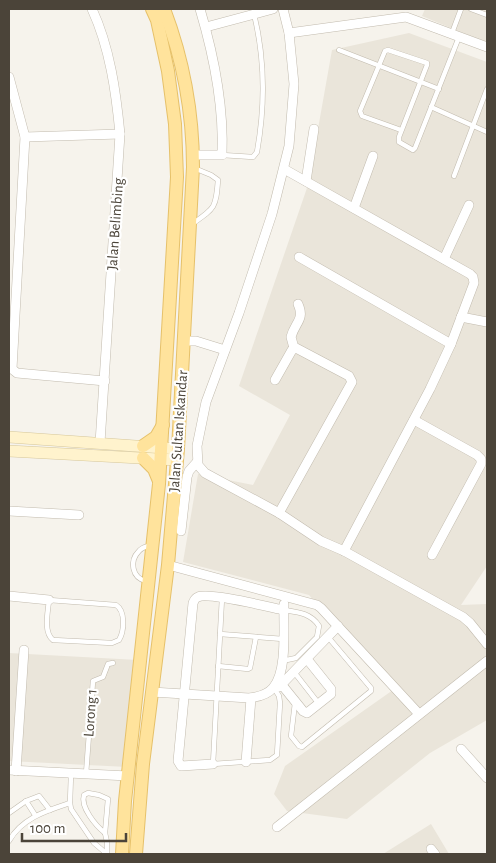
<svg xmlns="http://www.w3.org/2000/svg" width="496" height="863" font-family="'Alegreya Sans',sans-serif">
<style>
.residential{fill:#eae5da}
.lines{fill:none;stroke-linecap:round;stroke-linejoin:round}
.lane-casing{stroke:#c2bbae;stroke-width:5.5}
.street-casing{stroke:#c2bbae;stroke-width:10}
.secondary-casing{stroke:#d6c79b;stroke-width:12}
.primary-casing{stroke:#e6c16a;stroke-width:14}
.lane{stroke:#fff;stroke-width:4.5}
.street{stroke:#fff;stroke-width:9}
.secondary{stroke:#fff3cd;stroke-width:11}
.primary{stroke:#ffe39c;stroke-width:12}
.labels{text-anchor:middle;stroke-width:4.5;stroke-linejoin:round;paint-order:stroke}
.street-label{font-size:15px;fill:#4b4439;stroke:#fff}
</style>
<rect width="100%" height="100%" fill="#f6f3ec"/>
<g class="residential">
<polygon points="425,9 487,9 487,43 422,16"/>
<polygon points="409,33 487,62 487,566 461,605 487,604 487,720 430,753 347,819 287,811 274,794 285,766 393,690 309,595 183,562 198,474 253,485 290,415 239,386 308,185 332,50"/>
<polygon points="9,653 138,660 127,767 9,761"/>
<polygon points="431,824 449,854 383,854"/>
</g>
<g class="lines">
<g class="lane-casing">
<g id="lane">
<polyline points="471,9 487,15"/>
<polyline points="452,33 461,9"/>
<polyline points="339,50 439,89"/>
<polyline points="431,107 487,132"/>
<polyline points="401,130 362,116 360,111 385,51 388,50 427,63 427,65 399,137 399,142 413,150 415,148 459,37"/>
<path d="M222 155 253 157 257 152C265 107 265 59 254 14"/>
<polyline points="454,176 487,89"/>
<path d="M192 224C215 208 216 208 218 180L211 175 194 168"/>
<path d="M146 581C132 578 129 561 139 551 142 547 146 547 151 545"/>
<polyline points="222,598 213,764 270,760 277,755 280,703 279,696 274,688"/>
<path d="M49 600 116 605C126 611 124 632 119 640L112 643 53 640C43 632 48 612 49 600Z"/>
<polyline points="220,634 283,639"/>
<path d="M282 661 296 658 317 637 319 626C311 613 297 612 284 610"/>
<polyline points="218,666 248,669 250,668 256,637"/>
<polyline points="294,672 319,704"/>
<polyline points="295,703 291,736 299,746 302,747 371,691 371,688 328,637"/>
<polyline points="71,774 70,803 71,809 94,843 107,854"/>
<polyline points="86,774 93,681 103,677 108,664 113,663"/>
<path d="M88 793 99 795 108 799 105 833C96 826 80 807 84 795Z"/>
<polyline points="26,801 35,815"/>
<polyline points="9,813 26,801 39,796 50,810"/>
<polyline points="105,833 107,842 107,854"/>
<path d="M9 841C22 818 46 811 70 803"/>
</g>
</g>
<g class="street-casing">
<g id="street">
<path d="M92 9C110 48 116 92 120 134L100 443"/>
<polyline points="283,9 289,33 294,84 289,146 272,214 239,313 206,402 197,446 198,465 205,473 279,513 321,541 344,551 463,617 470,623 487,644"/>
<polyline points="206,27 273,9"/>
<polyline points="289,33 406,17 487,47"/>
<polyline points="9,77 25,137 12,369 17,373 105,381"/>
<polyline points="25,137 120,134"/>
<path d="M193 155H222C224 106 214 56 200 9"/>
<polyline points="284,169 470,274 473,277 474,283 451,344 430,389 344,551"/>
<polyline points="306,181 314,129"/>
<polyline points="354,208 373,156"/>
<polyline points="299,257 451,344"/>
<polyline points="444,259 469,205"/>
<polyline points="461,317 487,322"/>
<polyline points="184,341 196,341 225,350"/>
<path d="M294 348 291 337C295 322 305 320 298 304"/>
<polyline points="275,380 292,350 296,348 349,376 352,382 279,513"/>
<polyline points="414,420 477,455 481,459 481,464 432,555"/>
<polyline points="9,511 79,515"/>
<polyline points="181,531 187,477 189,471 197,462"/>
<polyline points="168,565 317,605 321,608 419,714"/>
<polyline points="9,596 49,600"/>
<polyline points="282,685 303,711 307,713 331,694 331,689 307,659"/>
<polyline points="279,687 338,626"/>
<path d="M152 692 249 698C258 697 267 695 273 688 288 671 283 625 284 604"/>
<polyline points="461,749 487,778"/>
<polyline points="246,762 251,698"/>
<path d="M213 764 181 766 178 761 193 603C195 599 195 598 198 597 208 592 269 607 284 610"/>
<polyline points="9,770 128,776"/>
<polyline points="16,771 24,650"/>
<polyline points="277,827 487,661"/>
<polyline points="431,849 435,854"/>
</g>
</g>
<g class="secondary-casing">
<g id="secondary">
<polyline points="9,437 178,449"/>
<polyline points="9,451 177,460"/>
</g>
</g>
<g class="primary-casing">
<g id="primary">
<polyline points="143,446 156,437 163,425"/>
<polyline points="143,458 154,469 159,481"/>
<polyline points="122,854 125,801 159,484 177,177 175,124 168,71 157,20 152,9"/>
<path d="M136 854 143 764 168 565 178 449 193 167C193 114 183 59 164 9"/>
</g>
</g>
<use href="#lane" class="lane"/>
<use href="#street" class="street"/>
<use href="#secondary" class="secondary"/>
<use href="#primary" class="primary"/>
</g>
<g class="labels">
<g class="street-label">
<text transform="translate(115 224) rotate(-86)" y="5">Jalan Belimbing</text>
<text transform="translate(178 431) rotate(-86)" y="5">Jalan Sultan Iskandar</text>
<text transform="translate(90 713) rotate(-86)" y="5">Lorong 1</text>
</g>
</g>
<rect width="496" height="863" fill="none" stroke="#4b4439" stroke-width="20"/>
<path d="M22 833v8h104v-8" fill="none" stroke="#4b4439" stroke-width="2.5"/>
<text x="30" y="833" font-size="15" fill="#4b4439" stroke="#ffffff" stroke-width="4" paint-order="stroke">100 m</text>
</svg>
